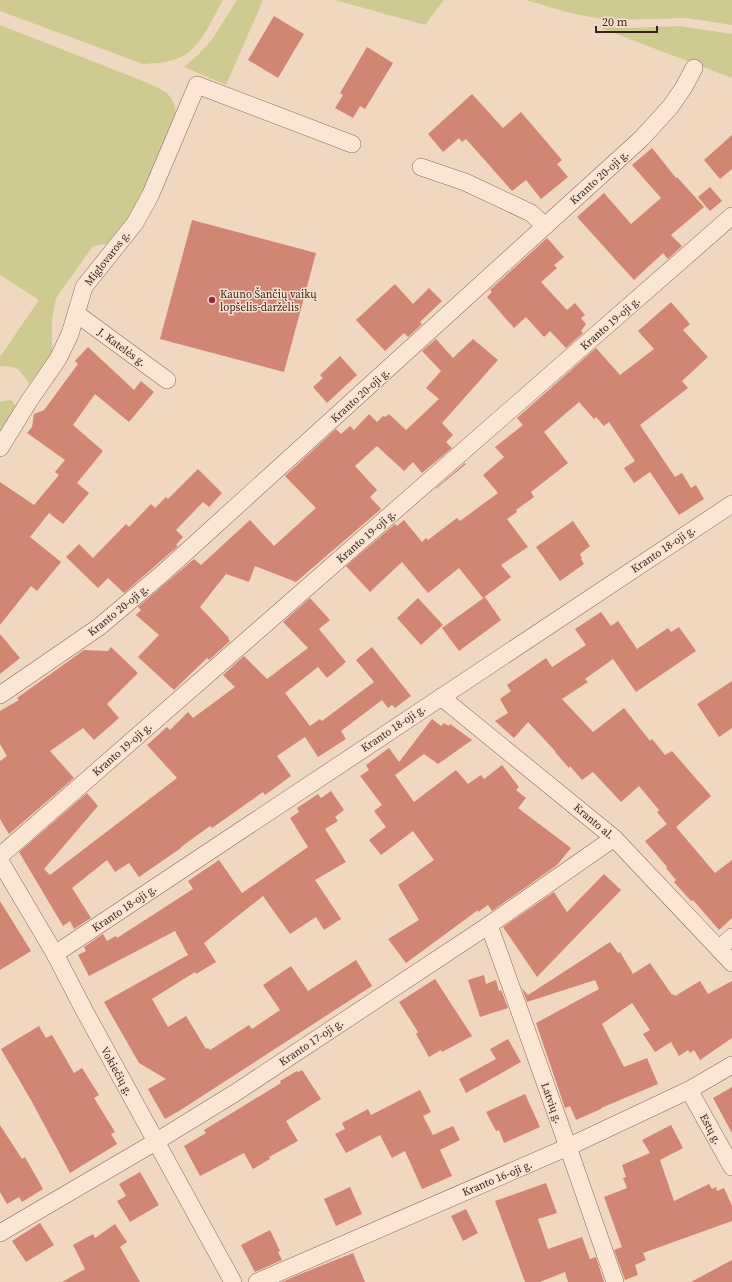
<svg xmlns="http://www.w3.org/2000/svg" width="732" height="1282" font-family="'Source Serif 4',serif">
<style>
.green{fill:#cfc992}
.building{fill:#d18673}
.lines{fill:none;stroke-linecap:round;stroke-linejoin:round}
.street-casing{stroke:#8a6756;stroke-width:18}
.street{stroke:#fbe6d3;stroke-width:17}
.poi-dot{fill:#9c233e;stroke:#f7e3cf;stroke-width:1.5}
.labels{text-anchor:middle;stroke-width:3;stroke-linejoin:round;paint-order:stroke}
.street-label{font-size:11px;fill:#38231c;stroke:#f7e3cf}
.poi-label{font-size:11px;fill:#38231c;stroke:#f7e3cf;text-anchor:start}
</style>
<rect width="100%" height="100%" fill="#f0d7bf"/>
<g class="green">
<path d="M0 0H223C213 18 200 49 181 57 169 63 156 63 143 64L0 11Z"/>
<polygon points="237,0 263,0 226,85 184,67 199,54 213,38"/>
<polygon points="335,0 444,0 425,25"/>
<polygon points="526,0 732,0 732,25 686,18 608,20 570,13"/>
<path d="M0 25 148 83C165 92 173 92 176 114L154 177 134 210 106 244 93 246 56 298 52 320V353L29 384C20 369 18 366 0 366V357L39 300 0 275Z"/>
<polygon points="679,26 732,34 732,78 598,27 632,28"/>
<polygon points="11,400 16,407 0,435 0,402"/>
</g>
<g class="building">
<polygon points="274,16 304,34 278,78 248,60"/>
<polygon points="367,47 393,63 365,109 360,106 353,118 335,108 343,95 340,93"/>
<polygon points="472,94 503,128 521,112 562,160 557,164 568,177 541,199 526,180 512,191 466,139 462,142 459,138 443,152 428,134"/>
<polygon points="732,135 732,169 720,179 704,160"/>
<polygon points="652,148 676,178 677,177 704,207 671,235 682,246 668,259 663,253 634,280 577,217 604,193 631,224 661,198 632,165"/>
<polygon points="710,187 722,201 710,211 698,197"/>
<polygon points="192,220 316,253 284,372 160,339"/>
<polygon points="547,238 564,257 554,265 557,268 541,282 567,310 575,303 585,315 581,318 586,324 581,331 583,333 566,348 550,331 544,337 526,317 514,328 487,297 492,292 490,290"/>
<polygon points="395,284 413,304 429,288 442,301 420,322 422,324 408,337 404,333 385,351 356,320"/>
<polygon points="671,302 690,324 683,330 708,357 682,381 688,388 640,425 675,477 682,473 691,488 696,485 704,499 679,515 650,472 634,483 624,468 635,461 609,422 604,426 596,417 594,419 579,402 544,432 568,463 531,492 534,497 516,510 517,512 507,519 528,547 501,565 511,577 483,598 459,568 428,593 402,562 370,592 346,566 395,524 397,526 404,520 422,542 426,538 428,540 457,518 460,521 498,493 483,475 504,457 495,447 523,425 517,418 596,348 620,375 654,349 638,331"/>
<polygon points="436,339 453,358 473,339 498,360 442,423 453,435 446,442 452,448 422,473 413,462 404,471 377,446 355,466 377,490 370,497 381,509 296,582 255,566 249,582 226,574 200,607 229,638 228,639 230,641 209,660 207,658 174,690 138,657 159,635 136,615 141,610 138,607 194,559 201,565 250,520 274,546 316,508 285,476 336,429 341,434 350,426 354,430 369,414 377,422 383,416 385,417 389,414 406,430 439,399 426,388 441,371 422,351"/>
<polygon points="88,347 134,390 141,381 154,392 129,422 95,394 73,425 103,451 77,483 89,493 63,524 49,513 30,537 61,562 37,591 31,586 0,625 0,482 34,505 59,475 55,472 65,460 27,433 32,427 34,414 44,410 78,364 75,361"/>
<polygon points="340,356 357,375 327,403 313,387 323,378 320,375"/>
<polygon points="465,463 466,464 436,489 436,488"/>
<polygon points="198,469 222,493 209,507 203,502 176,530 183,537 176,545 178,546 124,593 108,578 98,588 66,557 79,544 93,558 126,524 129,527 151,504 155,508 166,497 168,499"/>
<polygon points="573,521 590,546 580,554 582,558 581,559 584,564 560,581 536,547"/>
<polygon points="485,597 501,620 459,651 442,628"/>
<polygon points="310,598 330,620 319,629 346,662 327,678 318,667 285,693 310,726 320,719 322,721 374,682 356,660 372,647 411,696 395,708 392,705 388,708 382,700 341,731 346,739 318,757 305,737 277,756 291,776 265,795 263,792 212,828 210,826 181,847 181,848 139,877 129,863 115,872 107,860 72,888 91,918 74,929 70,921 63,926 19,852 87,793 98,806 44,869 50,875 177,778 147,745 167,727 170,730 188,712 193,718 235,687 223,675 244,656 267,679 308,648 283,622"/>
<polygon points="418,598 443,625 421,645 397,618"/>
<polygon points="601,612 611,626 618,621 637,649 668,628 671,632 679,627 696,651 636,692 613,659 585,679 588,682 562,699 593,732 624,708 650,741 652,739 665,755 672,751 711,796 676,827 715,873 732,860 732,918 719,930 693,900 691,901 674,882 676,880 666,868 667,867 645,841 667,824 657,812 659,810 639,786 621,802 593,772 582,780 570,766 569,768 555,752 555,751 528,722 514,738 495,721 508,713 500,699 511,691 507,685 546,658 552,667 586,645 575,629"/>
<polygon points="0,634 20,658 0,674"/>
<polygon points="111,647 138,673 107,704 119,718 94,740 83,728 50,751 74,778 9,834 0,819 0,761 7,756 0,744 0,711 19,700 17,698 84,650 108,651"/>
<polygon points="732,681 732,728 719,737 697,704"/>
<polygon points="432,719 441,726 444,723 449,726 450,724 472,740 438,764 424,754 395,775 414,802 456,770 468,784 481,775 484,779 502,765 519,787 516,790 526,798 518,808 571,848 557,865 492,911 488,905 478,912 478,910 406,963 388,939 419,920 398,885 434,860 413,831 381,855 369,840 386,827 374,811 382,805 360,776 369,770 366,765 389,748 399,762"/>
<polygon points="331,791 344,810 335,817 338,821 325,829 346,862 315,880 341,919 324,930 316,917 290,934 263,896 204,943 216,962 196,974 195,972 152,999 168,1027 186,1016 206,1049 208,1048 210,1050 249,1025 252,1029 280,1010 263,985 291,966 308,991 356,960 372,986 179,1111 165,1119 148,1089 166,1079 139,1063 104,1002 188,955 175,931 89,976 78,955 86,951 84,947 103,934 107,941 116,936 117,938 193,889 188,881 219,860 242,893 308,847 290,818 299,812 297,808 318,794 321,798"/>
<polygon points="604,874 621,890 537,977 503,927 554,892 567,912"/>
<polygon points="0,901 31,951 0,970"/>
<polygon points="610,942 618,953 620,952 633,974 650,963 672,995 674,994 675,996 700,981 708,994 732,981 732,1038 700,1060 694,1050 690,1053 688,1050 679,1056 671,1042 655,1052 643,1034 650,1030 632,1003 602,1024 624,1067 647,1058 658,1084 601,1108 601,1109 576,1120 570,1106 565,1108 536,1023 599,989 595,980 527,1002 522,988 528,995"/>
<polygon points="484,975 486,984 496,980 499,991 501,990 508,1008 480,1017 468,980"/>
<polygon points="435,979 472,1036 442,1052 441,1050 429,1057 416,1034 418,1032 399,1002"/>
<polygon points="39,1026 46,1038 52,1035 74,1073 82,1068 99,1095 94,1098 115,1132 111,1134 117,1144 70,1173 31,1100 1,1049"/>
<polygon points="508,1039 521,1062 466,1093 459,1079 496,1059 490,1049"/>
<polygon points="302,1070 321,1099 286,1121 298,1141 269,1157 270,1159 253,1169 244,1153 200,1176 184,1146 206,1133 204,1130 281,1083 280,1081 297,1071 298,1072"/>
<polygon points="732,1087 732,1133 713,1098"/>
<polygon points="420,1090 431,1112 423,1116 433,1135 453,1126 460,1140 440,1150 452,1176 422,1189 405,1151 392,1158 380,1135 346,1153 335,1134 345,1129 342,1123 368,1109 371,1115"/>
<polygon points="525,1094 540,1127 504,1143 499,1130 496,1131 486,1112"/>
<polygon points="0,1125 22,1159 25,1157 43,1189 22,1202 19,1197 7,1204 0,1192"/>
<polygon points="671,1125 683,1148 660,1160 674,1201 709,1184 712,1189 716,1187 717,1191 724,1188 732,1206 732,1221 643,1253 646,1260 635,1265 638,1275 625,1280 614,1250 622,1247 604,1197 627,1188 623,1178 626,1177 622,1165 650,1153 642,1140"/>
<polygon points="140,1172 159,1205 130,1222 117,1201 126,1196 119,1184"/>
<polygon points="546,1183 557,1213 538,1219 548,1249 582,1237 590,1259 596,1257 604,1282 568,1282 565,1272 540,1282 525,1282 495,1201"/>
<polygon points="350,1187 362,1214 336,1226 324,1199"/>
<polygon points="466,1209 478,1233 463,1241 451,1216"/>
<polygon points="40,1223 54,1245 26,1262 12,1241"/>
<polygon points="115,1224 127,1242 120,1247 140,1282 62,1282 85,1269 73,1245 93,1234 95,1238"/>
<polygon points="270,1230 280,1251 278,1252 282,1260 255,1272 241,1245"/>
<polygon points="353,1253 365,1282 282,1282 298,1275"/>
<polygon points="732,1260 732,1282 691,1282"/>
</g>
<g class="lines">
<g class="street-casing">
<g id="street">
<polyline points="421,167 465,182 531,213 545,226"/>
<polyline points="77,314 167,380"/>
<polyline points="0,448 29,401 58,359 70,334 84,287 135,223 150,196 197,85 352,144"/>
<polyline points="0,695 99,627 163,573 642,138 671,106 684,87 694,68"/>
<polyline points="441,697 614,838 732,963"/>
<polyline points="0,856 732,216"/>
<polyline points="0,861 55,954 84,1010 233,1282"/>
<polyline points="489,925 568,1147 615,1282"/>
<polyline points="719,949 732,937"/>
<polyline points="55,954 732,504"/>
<polyline points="689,1090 732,1167"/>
<polyline points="0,1233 157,1141 235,1093 489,925 614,838"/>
<polyline points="257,1282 568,1147 689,1090 732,1065"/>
</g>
</g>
<use href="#street" class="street"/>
</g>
<circle class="poi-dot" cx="212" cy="300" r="4"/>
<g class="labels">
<g class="street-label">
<text transform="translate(599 177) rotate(-42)" y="4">Kranto 20-oji g.</text>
<text transform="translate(107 258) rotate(-52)" y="4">Miglovaros g.</text>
<text transform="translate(610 323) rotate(-41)" y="4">Kranto 19-oji g.</text>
<text transform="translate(122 347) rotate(36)" y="4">J. Katelės g.</text>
<text transform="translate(360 395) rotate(-42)" y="4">Kranto 20-oji g.</text>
<text transform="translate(366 536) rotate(-41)" y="4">Kranto 19-oji g.</text>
<text transform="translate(663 549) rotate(-34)" y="4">Kranto 18-oji g.</text>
<text transform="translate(118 610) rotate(-39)" y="4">Kranto 20-oji g.</text>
<text transform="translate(393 728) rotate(-34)" y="4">Kranto 18-oji g.</text>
<text transform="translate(122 749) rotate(-41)" y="4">Kranto 19-oji g.</text>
<text transform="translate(594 821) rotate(40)" y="4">Kranto al.</text>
<text transform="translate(124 908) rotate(-34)" y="4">Kranto 18-oji g.</text>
<text transform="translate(311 1042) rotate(-34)" y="4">Kranto 17-oji g.</text>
<text transform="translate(117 1071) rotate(61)" y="4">Vokiečių g.</text>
<text transform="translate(552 1103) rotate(70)" y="4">Latvių g.</text>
<text transform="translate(711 1129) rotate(61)" y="4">Estų g.</text>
<text transform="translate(497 1178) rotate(-23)" y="4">Kranto 16-oji g.</text>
</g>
<g class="poi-label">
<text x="220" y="298">Kauno Šančių vaikų<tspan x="220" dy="13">lopšelis-darželis</tspan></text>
</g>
</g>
<path d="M596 26v6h61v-6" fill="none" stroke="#38231c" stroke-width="2"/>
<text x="602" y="26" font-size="12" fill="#38231c" stroke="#f7e3cf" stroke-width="3" paint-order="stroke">20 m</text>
</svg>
